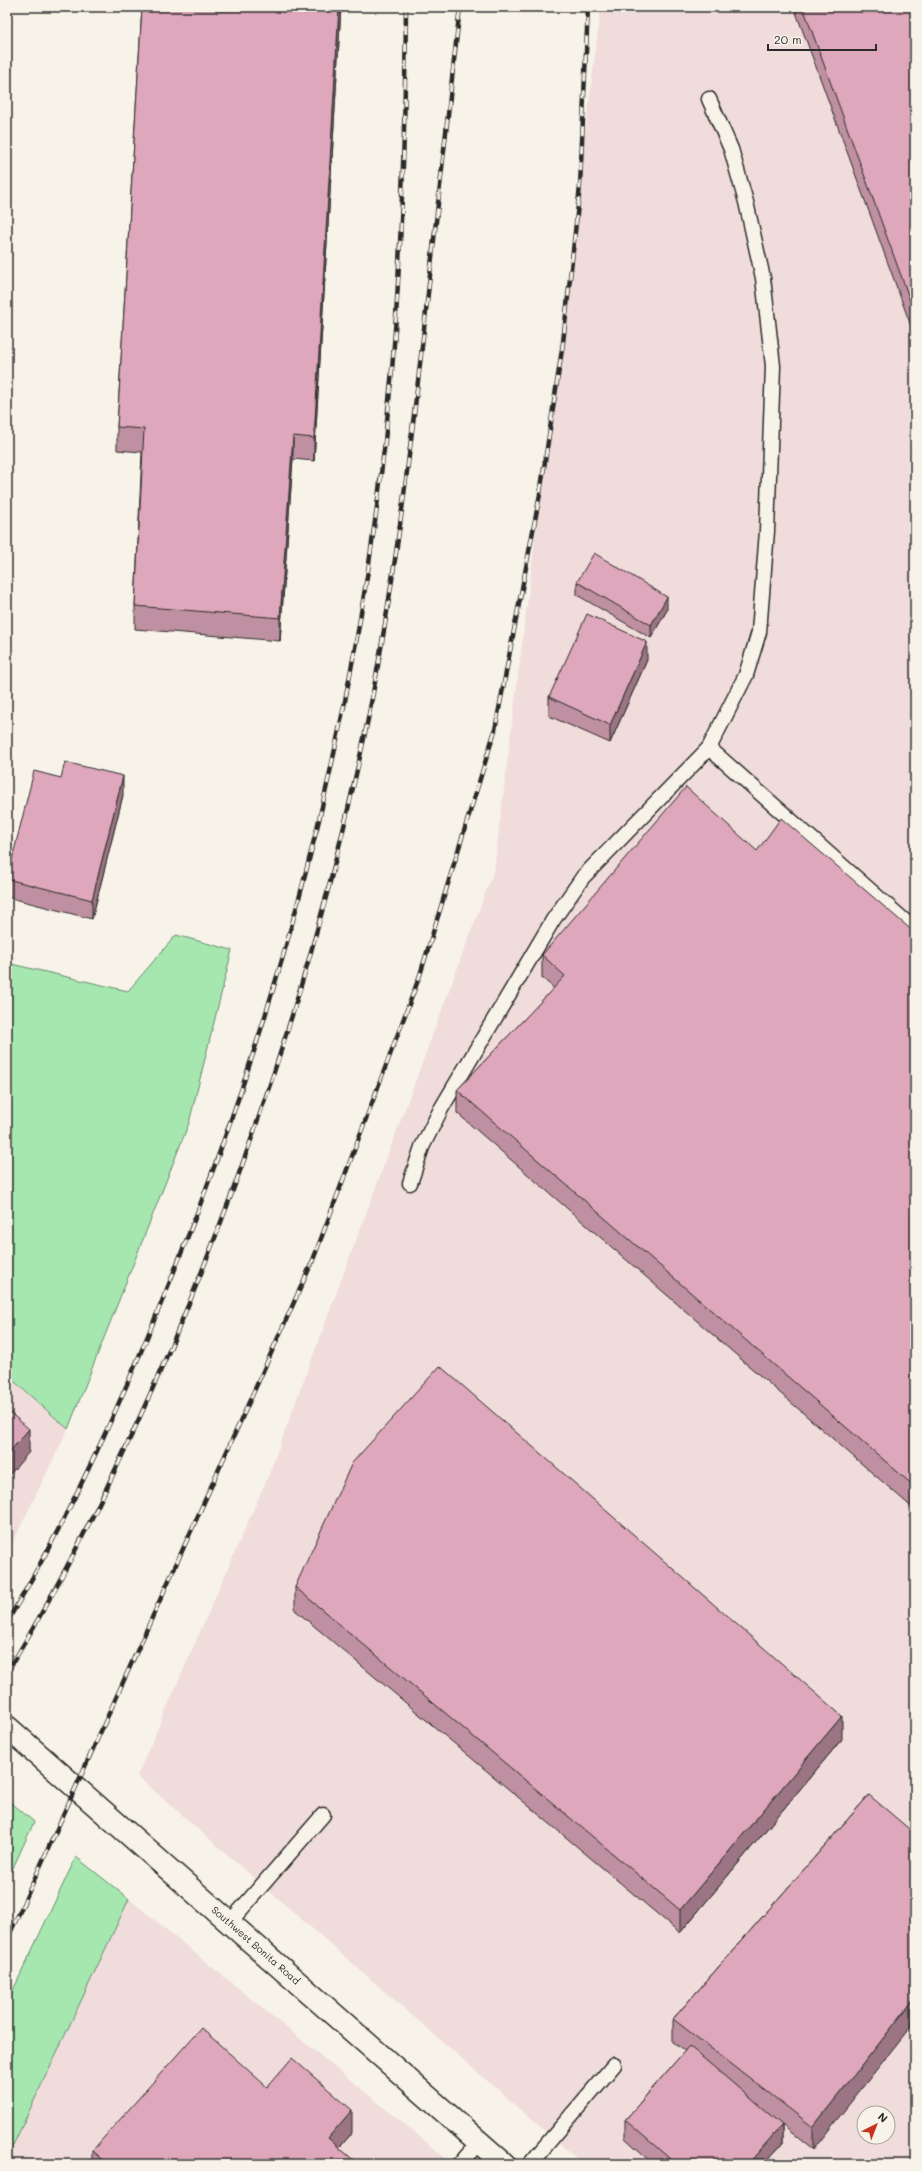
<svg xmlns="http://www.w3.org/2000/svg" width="922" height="2171" font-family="Mali,sans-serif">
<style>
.built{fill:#f0dcda;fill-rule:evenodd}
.green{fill:#a6e7b0;stroke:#68896e}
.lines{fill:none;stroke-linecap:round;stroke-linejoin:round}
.service-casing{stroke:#2b2b2b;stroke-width:17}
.secondary-casing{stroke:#2b2b2b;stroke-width:25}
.service{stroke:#f7f3e8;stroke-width:14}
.secondary{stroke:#f7f3e8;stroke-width:22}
.rail-casing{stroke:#2b2b2b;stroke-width:4.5}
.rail{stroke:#f7f3e8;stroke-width:3;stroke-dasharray:9;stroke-linecap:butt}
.wall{fill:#bf90a1;stroke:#2b2b2b}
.shaded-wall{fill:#9b7583;stroke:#2b2b2b}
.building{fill:#dea7bb;stroke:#2b2b2b}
.labels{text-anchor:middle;stroke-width:3;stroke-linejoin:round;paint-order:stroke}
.street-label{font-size:10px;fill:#2b2b2b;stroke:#f7f3e8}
</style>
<rect width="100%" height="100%" fill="#f7f3e8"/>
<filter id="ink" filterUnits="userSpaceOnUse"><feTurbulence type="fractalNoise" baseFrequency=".025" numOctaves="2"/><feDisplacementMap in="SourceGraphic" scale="8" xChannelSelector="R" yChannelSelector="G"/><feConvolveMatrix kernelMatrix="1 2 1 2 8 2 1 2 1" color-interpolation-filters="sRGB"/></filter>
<g filter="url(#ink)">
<g class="built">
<path d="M601 7H915V2164H583L137 1776 269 1474 494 870ZM864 2113H888V2137H864Z"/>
<polygon points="7,1375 68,1429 7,1554"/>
<polygon points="129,1899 453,2164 7,2164 7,2158"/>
</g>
<g class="green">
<polygon points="176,935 232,950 189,1123 68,1429 7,1375 7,963 128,991"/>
<polygon points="7,1799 34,1822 7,1881"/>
<polygon points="76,1857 129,1899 7,2158 7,2003"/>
</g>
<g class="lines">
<g class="service-casing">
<g id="service">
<polyline points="709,99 731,149 746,202 763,278 773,366 767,531 759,632 746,675 709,748 915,930"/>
<polyline points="410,1183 422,1147 441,1109 553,920 583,877 709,748"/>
<polyline points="230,1922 323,1815"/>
<polyline points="460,2164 479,2142"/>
<polyline points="530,2164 614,2065"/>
</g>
</g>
<g class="secondary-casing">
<polyline id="secondary" points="7,1727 504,2164"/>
</g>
<use href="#service" class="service"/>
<use href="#secondary" class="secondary"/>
<g class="rail-casing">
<g id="rail">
<path d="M7 1622C72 1513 124 1396 171 1279 289 989 365 683 392 370 402 250 405 128 406 7"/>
<path d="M7 1672C71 1568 124 1456 172 1344 258 1141 324 934 368 719 394 587 410 453 425 320 437 216 448 111 460 7"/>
<polyline points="7,1940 313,1260 420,975 495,730 540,494 563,343 580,186 588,7"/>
</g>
</g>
<use href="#rail" class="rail"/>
</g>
<g class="wall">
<polygon points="142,7 341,7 314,461 293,459 280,641 135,629 135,606 142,452 117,450 117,427"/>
<polygon points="794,7 915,7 915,337"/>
<polygon points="577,582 667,610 651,638 577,595"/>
<polygon points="647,660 610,743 549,716 549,697"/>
<polygon points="123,795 92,919 7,897 7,879"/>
<polygon points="757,851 915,933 915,1510 457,1113 457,1090 554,988 542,978 542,955"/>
<polygon points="295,1587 842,1739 680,1933 295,1610"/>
<polygon points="869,1795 813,2150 782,2125 782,2144 764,2164 654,2164 625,2138 625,2120 685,2051 673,2042 673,2019"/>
<polygon points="352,2133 339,2148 358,2164 92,2164 92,2151"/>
</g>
<g class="shaded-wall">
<polygon points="339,7 341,7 314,461 314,438"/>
<polygon points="293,436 293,459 280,641 280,618"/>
<polygon points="667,597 667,610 651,638 651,625"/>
<polygon points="647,642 647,660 610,743 610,725"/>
<polygon points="123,776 123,795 92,919 92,900"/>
<polygon points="29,1429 29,1452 7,1478 7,1455"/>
<polygon points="842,1716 842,1739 680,1933 680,1910"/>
<polygon points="915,1998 915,2021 813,2150 813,2127"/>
<polygon points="352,2110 352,2133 328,2161 328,2138"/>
<polygon points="782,2125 782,2144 764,2164 748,2164"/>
</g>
<g class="building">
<polygon points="142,7 339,7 314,438 293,436 280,618 135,606 144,429 117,427"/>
<polygon points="803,7 915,7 915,314"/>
<polygon points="594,553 667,597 651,625 577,582"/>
<polygon points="587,614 647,642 610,725 549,697"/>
<polygon points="65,762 123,776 92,900 7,879 34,771 61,778"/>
<polygon points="686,787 757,851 781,818 915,933 915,1487 457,1090 565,976 542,955"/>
<polygon points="440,1366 842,1716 680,1910 295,1587 352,1463"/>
<polygon points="7,1410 29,1429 7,1455"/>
<polygon points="869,1795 915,1834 915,1998 813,2127 673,2019"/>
<polygon points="201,2028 267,2087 292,2058 352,2110 328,2138 358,2164 107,2164 92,2151"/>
<polygon points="689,2046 782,2125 748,2164 676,2164 625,2120"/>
</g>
</g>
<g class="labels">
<g class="street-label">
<text transform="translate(256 1945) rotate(41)" y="4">Southwest Bonita Road</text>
</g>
</g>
<rect width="922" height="2171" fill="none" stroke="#f7f3e8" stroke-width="24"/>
<rect x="12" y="12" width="898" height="2147" fill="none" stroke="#2b2b2b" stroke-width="1.5" filter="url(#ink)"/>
<g transform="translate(876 2125) rotate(42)"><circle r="19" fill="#f7f3e8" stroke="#a5a39c"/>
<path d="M0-3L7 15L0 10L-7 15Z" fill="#c8321e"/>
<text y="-6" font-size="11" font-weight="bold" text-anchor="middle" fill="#2b2b2b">N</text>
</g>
<path d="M768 44v6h108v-6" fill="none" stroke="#2b2b2b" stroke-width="2"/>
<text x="774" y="44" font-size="12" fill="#2b2b2b" stroke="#f7f3e8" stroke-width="3" paint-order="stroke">20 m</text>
</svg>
